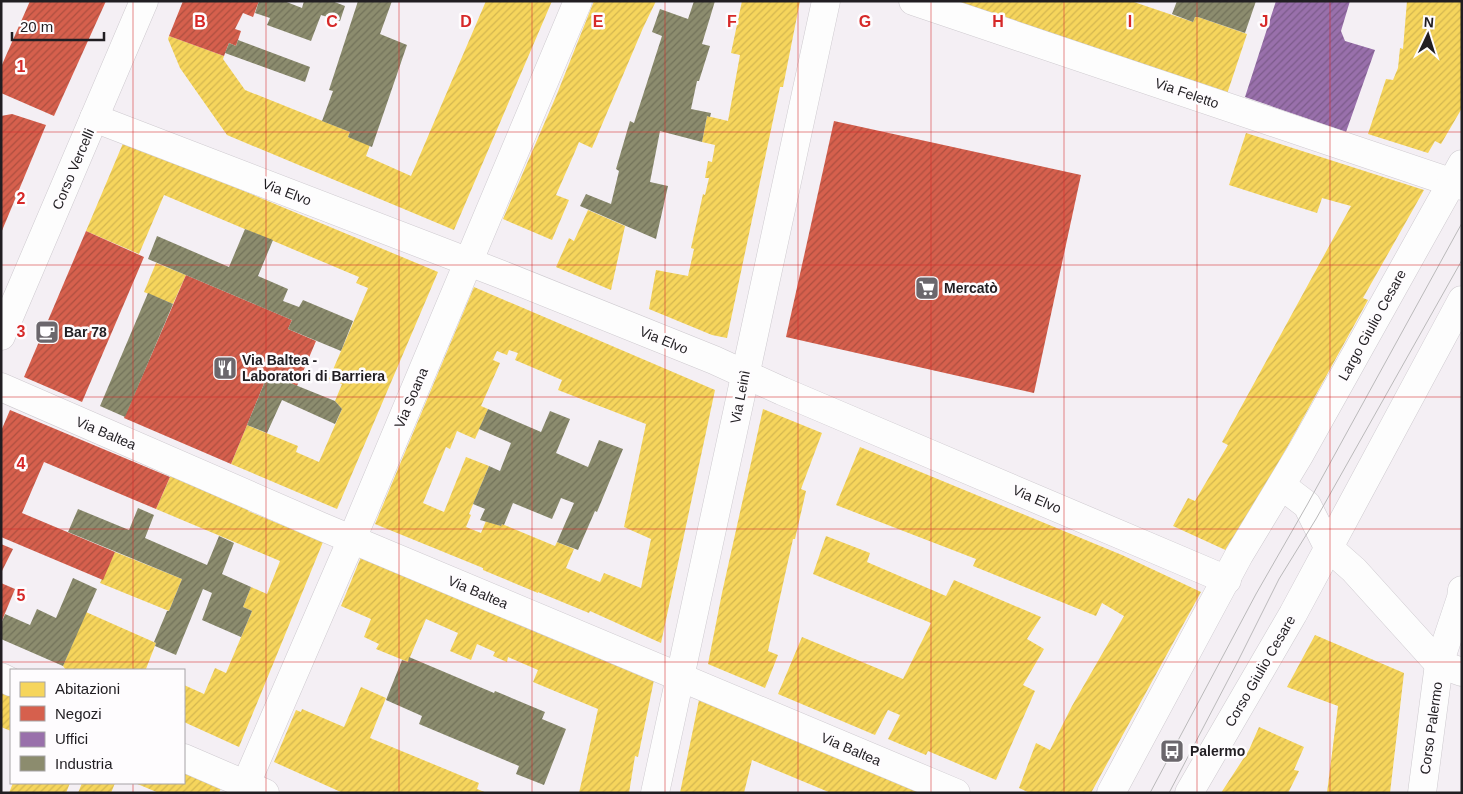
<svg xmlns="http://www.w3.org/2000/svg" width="1463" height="794" font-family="Helvetica,sans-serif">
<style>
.homes{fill:url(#homes-hatch);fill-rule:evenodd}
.shops{fill:url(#shops-hatch)}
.offices{fill:url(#offices-hatch)}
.industry{fill:url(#industry-hatch)}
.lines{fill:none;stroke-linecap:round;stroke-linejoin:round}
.street-casing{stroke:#cecacf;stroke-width:29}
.secondary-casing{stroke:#cecacf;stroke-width:29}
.street{stroke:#fdfdfd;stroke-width:28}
.secondary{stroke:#fdfdfd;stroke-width:28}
.tram{stroke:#bab9ba;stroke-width:1}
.grid{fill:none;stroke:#d62828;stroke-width:1;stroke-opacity:0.55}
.labels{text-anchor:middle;stroke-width:5;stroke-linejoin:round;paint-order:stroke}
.street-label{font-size:14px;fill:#211e22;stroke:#fefcfe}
.poi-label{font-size:14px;font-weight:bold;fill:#211e22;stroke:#fefcfe;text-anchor:start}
.grid-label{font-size:16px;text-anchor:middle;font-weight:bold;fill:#d62828;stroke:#fefcfe;stroke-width:5;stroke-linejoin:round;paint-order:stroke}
</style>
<defs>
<pattern id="homes-hatch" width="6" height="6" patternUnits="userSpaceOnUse" patternTransform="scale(1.25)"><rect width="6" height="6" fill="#f6d55c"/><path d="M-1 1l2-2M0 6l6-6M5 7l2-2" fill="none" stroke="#d3b650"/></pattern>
<pattern id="shops-hatch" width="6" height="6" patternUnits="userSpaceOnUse" patternTransform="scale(1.25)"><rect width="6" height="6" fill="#d6604d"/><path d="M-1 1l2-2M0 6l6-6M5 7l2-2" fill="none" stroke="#ad4f40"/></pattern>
<pattern id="offices-hatch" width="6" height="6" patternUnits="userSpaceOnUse" patternTransform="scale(1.25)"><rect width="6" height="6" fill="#9970ab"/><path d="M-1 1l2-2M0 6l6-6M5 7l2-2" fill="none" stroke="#7c5b8b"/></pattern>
<pattern id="industry-hatch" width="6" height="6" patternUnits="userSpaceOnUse" patternTransform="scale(1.25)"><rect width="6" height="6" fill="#8c8c6e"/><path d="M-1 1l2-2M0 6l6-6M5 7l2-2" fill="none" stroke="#72725a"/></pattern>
</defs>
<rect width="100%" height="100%" fill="#f4eff4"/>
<g class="homes">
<polygon points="486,1 552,1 454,230 227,135 180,68 168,39 169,36 224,56 223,59 245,90 350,132 348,137 370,145 366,156 411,176"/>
<polygon points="594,1 656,1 643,28 592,148 579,142 574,154 556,195 569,200 552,240 503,219 557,94"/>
<polygon points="742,1 800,1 783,87 780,87 727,338 712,335 649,309 656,270 688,276 694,249 691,248 703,194 705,195 709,178 705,178 708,161 712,162 715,145 702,142 707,116 728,121 740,55 731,53"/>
<polygon points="951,1 1131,1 1193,22 1195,17 1198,17 1247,34 1227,94 1062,37 1061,39"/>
<polygon points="1407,1 1462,1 1462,108 1441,144 1435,141 1428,153 1368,134 1386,79 1393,80 1398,68 1400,48 1403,49"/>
<polygon points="1246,133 1424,190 1363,298 1368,300 1274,471 1232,553 1173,526 1188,498 1195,501 1228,445 1222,442 1351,206 1322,198 1317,213 1229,185"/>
<polygon points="124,141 438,272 337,509 231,464 247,425 298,446 296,452 319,462 342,409 335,401 342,384 329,379 368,288 356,283 359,277 164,195 139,254 86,231"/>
<polygon points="588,210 625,226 611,290 556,267 569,238 574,241"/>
<polygon points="156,263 186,275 173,304 144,292"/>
<path d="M474 287 715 390 661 643 590 611 589 613 538 592V593L483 570V568L375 524ZM509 350 518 353 515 360 562 380 558 390 646 424 624 527 651 539 641 588 604 573 600 582 566 568 574 549 557 542 555 546 502 524 501 526 486 521 481 533 466 527 471 515 469 514 489 466 466 457 444 512 423 503 446 447 450 449 457 431 475 439 488 409 481 406 500 363 493 360 497 351 507 355Z"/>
<polygon points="763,409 822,433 801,489 806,491 795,539 793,539 768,651 778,655 765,688 708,664 722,593"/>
<polygon points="860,447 1122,555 1201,592 1091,793 1030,793 1019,788 1036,743 1050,750 1072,706 1124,616 1102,603 1096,616 973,566 976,559 836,505"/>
<polygon points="171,475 249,509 248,511 323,542 239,747 184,722 184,685 204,694 215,668 226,673 252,611 243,607 251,587 267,594 280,561 156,509"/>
<polygon points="826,536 870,553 867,562 946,596 954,580 1041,617 1027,639 1044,649 1023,685 1035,691 996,780 928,751 926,755 888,739 900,715 888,710 875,735 778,694 802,637 903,679 931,623 813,574"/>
<polygon points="115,552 182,579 169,611 100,583"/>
<polygon points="361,557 654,680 638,757 635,756 629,793 579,793 598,709 533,682 538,670 508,657 507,662 493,656 495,652 477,644 471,660 450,651 458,633 426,619 408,662 376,649 379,644 364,637 371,619 341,606"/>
<polygon points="86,612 156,643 146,669 149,670 66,670 63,666"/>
<polygon points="1315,635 1404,673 1390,793 1327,793 1338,706 1287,687"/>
<polygon points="1,681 11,685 11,731 1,727"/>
<polygon points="361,687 386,698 370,738 479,783 477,789 487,793 343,793 274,762 296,710 301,712 302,709 344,727"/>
<polygon points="699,700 926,793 831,793 752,760 744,793 680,793"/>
<polygon points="1259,727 1304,747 1294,770 1299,771 1288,793 1221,793 1249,750"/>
<polygon points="184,762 224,780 219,793 159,793 135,783 184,783"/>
<polygon points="13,783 70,783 66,793 9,793"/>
<polygon points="82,783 115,783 111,793 78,793"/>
</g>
<g class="shops">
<polygon points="30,1 106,1 54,116 1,93 1,67"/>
<polygon points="183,1 259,1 253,17 243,13 235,29 241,31 236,46 229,43 224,56 169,36"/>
<polygon points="12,114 46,125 1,233 1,116"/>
<polygon points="834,121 1081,175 1034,393 786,337"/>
<polygon points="86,231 144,257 82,402 24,377"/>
<polygon points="186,275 292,320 288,329 316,341 297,386 268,374 231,464 124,418"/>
<polygon points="10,410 170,477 156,509 44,462 22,513 115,552 103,580 1,537 1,431"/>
<polygon points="1,544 13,549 1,573"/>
<polygon points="1,583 15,589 1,623"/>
</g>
<polygon class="offices" points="1276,1 1350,1 1341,31 1345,41 1375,50 1346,132 1245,97"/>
<g class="industry">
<polygon points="259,1 284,1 302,8 304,1 332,1 345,6 340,21 321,15 311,41 267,25 270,18 255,13"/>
<polygon points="358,1 392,1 380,34 407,45 372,147 348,137 350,132 322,121 333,91 329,90"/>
<polygon points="694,1 715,1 702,44 710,46 699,81 697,81 691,109 711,113 710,117 707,116 702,142 660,131 650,182 668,186 656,239 580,206 586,194 611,204 619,171 616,169 630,121 634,123 662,36 652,32 660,9 688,19"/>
<polygon points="1177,1 1256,1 1245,33 1198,17 1195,17 1193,22 1172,14"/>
<polygon points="238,40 310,67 305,82 225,53 229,43 236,46"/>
<polygon points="245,229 273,240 258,276 288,289 283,301 299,307 303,300 353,321 341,351 288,329 292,320 148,259 157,236 229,267"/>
<polygon points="148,293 173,304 125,417 100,406"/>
<polygon points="268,374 335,401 342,409 335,424 282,400 267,433 247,425"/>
<polygon points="488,409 541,432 550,411 570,419 556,453 588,467 599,440 623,449 597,512 595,511 578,550 557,542 574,503 561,498 552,519 513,503 504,525 502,524 501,526 480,520 485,509 473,504 489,466 500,471 511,443 479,429"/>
<polygon points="138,508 154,515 145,538 207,565 219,536 234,543 222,574 251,587 243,607 252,611 241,637 202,620 212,593 203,589 176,655 155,646 156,643 154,642 167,611 169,611 182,579 68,532 78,509 129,530"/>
<polygon points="73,578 97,589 63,666 1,639 1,624 5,614 30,625 37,609 56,618"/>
<polygon points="409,657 494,693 495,691 545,712 542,719 566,729 544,785 516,774 519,766 419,724 422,716 386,700 402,660 408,662"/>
</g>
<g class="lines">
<g class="street-casing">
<g id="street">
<polyline points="913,1 1462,186"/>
<polyline points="94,118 500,274 714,360 782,391 1227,580"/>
<polyline points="1,387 320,526 956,793"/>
<polyline points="1439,664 1462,672"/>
<polyline points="1,677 11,682"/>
<polyline points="184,758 265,793"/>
<polyline points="242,793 352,539 578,1"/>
<polyline points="655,793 826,1"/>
</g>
</g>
<g class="secondary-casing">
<g id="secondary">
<polyline points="1,336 144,1"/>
<polyline points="1282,486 1307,505 1328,547 1354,570 1439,664"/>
<polyline points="1111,793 1239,555 1300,454 1462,164"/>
<polyline points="1189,793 1293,614 1462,300"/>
<polyline points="1422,793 1439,664 1461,598 1462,590"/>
</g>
</g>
<use href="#street" class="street"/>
<use href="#secondary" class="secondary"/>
<g class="tram">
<polyline points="1150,793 1256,594 1307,505 1462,223"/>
<polyline points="1169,793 1238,661 1279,579 1316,519 1462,260"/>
</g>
</g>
<path class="grid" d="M133 1V670M266 1V793M399 1V793M532 1V793M665 1V793M798 1V793M931 1V793M1064 1V793M1197 1V793M1330 1V793M1 132H1462M1 265H1462M1 397H1462M1 529H1462M1 662H1462M133 783V793"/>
<defs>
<g id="supermarket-square" transform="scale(1.25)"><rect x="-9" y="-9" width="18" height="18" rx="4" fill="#6b676c" stroke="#fefcfe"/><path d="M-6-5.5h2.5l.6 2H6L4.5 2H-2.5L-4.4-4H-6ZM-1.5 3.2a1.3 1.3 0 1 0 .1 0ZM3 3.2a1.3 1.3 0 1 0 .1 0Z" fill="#fff"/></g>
<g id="cafe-square" transform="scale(1.25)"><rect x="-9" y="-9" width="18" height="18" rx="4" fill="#6b676c" stroke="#fefcfe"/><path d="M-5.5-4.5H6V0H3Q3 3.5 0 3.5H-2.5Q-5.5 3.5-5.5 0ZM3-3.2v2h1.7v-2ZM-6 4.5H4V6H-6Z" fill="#fff"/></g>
<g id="restaurant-square" transform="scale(1.25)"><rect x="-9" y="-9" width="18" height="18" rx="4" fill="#6b676c" stroke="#fefcfe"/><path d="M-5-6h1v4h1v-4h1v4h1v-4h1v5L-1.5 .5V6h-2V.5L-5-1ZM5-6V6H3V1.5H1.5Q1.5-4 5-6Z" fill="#fff"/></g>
<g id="bus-square" transform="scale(1.25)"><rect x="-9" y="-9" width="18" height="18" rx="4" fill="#6b676c" stroke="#fefcfe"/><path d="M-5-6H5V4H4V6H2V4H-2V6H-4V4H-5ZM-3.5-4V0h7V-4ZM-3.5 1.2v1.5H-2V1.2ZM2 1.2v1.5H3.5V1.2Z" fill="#fff"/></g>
</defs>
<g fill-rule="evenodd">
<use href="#supermarket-square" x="927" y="288"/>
<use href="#cafe-square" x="47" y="332"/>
<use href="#restaurant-square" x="225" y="368"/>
<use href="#bus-square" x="1172" y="751"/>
</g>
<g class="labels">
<g class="street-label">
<text transform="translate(1187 93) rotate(19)" y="5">Via Feletto</text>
<text transform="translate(73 169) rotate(-67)" y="5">Corso Vercelli</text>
<text transform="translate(287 192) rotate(21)" y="5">Via Elvo</text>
<text transform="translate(1372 325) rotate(-61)" y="5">Largo Giulio Cesare</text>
<text transform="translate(664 340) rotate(22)" y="5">Via Elvo</text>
<text transform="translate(740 397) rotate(-79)" y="5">Via Leinì</text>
<text transform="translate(411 398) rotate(-67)" y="5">Via Soana</text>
<text transform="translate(106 433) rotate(23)" y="5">Via Baltea</text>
<text transform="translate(1037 499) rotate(23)" y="5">Via Elvo</text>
<text transform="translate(478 592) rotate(23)" y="5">Via Baltea</text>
<text transform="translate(1260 671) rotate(-60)" y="5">Corso Giulio Cesare</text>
<text transform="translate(1431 728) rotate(-82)" y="5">Corso Palermo</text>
<text transform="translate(851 749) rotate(23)" y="5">Via Baltea</text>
</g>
<g class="poi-label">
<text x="944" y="293">Mercatò</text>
<text x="64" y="337">Bar 78</text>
<text x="242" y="365">Via Baltea -<tspan x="242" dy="16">Laboratori di Barriera</tspan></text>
<text x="1190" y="756">Palermo</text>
</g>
</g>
<g class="grid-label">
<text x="200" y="27">B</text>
<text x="332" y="27">C</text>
<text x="466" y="27">D</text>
<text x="598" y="27">E</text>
<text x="732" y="27">F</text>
<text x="865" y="27">G</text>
<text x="998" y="27">H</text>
<text x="1130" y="27">I</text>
<text x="1264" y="27">J</text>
<text x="21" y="72">1</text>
<text x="21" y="204">2</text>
<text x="21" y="337">3</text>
<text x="21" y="469">4</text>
<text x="21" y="601">5</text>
</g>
<rect width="1463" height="794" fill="none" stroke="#211e22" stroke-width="5"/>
<rect x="10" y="669" width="175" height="115" fill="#fefcfe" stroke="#a6a3a6"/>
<rect x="20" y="682" width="25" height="15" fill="#f6d55c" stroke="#a6a3a6"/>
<text x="55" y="694" font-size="15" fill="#211e22">Abitazioni</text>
<rect x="20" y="706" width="25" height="15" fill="#d6604d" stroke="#a6a3a6"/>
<text x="55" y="719" font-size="15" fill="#211e22">Negozi</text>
<rect x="20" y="732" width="25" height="15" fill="#9970ab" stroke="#a6a3a6"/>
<text x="55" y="744" font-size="15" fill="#211e22">Uffici</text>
<rect x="20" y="756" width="25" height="15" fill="#8c8c6e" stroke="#a6a3a6"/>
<text x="55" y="769" font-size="15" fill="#211e22">Industria</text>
<g transform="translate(1428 35) rotate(4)" stroke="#fefcfe" stroke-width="4" paint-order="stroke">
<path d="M0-4L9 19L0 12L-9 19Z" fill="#211e22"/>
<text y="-8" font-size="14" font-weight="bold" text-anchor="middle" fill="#211e22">N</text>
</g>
<path d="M12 32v8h92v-8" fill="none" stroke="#211e22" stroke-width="2.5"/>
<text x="20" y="32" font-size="15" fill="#211e22" stroke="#fefcfe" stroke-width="4" paint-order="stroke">20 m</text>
</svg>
